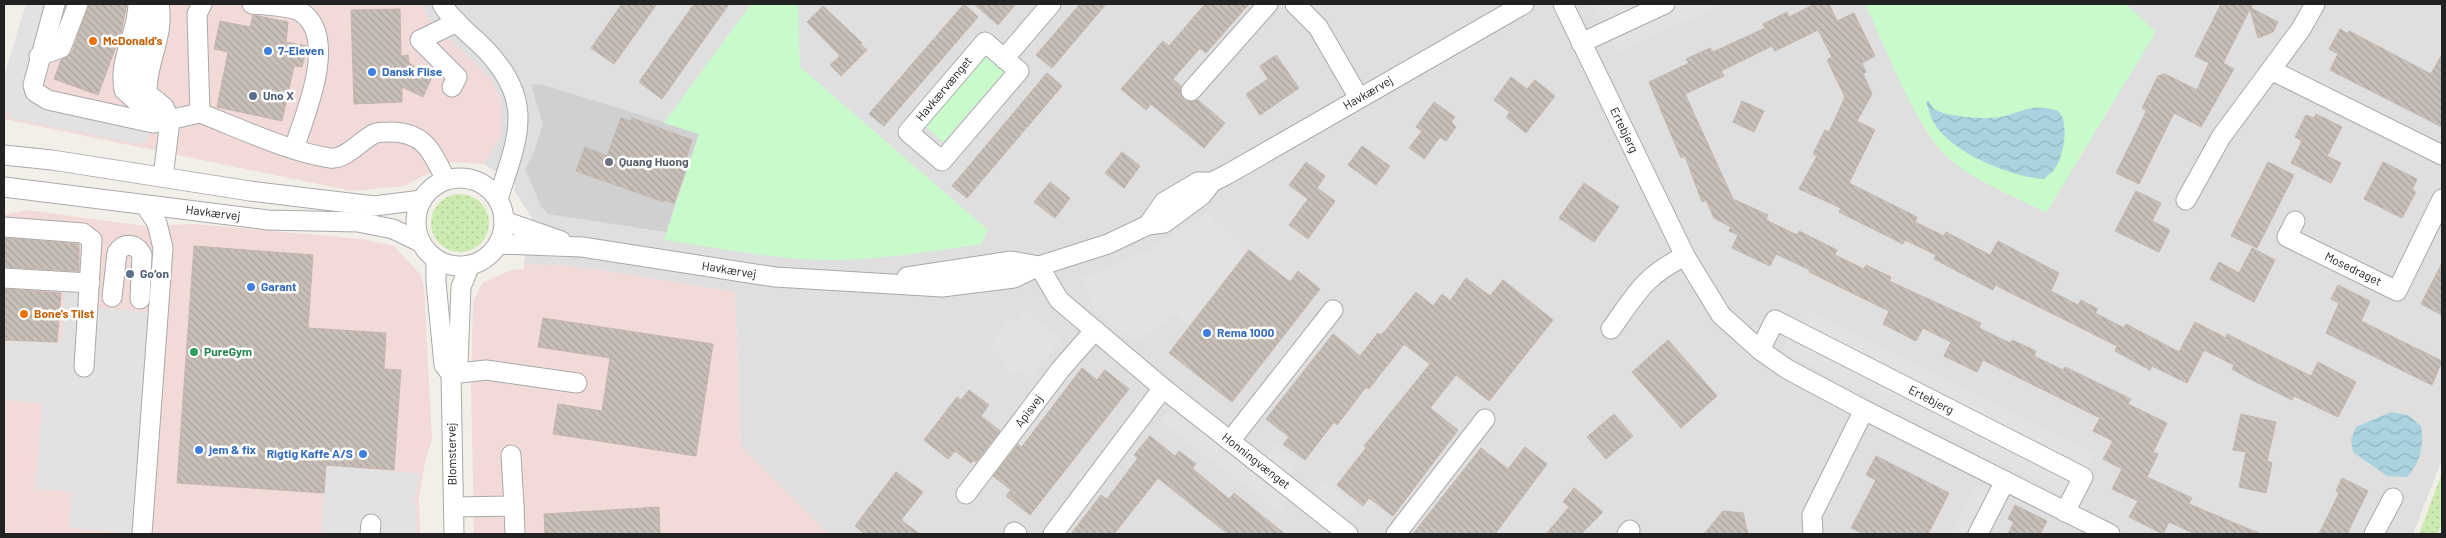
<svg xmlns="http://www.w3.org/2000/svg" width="2446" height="538" font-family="Barlow,sans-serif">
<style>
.residential{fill:#e0dfdf}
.commercial{fill:#f2dad9}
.religious{fill:#d0d0d0}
.grass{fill:url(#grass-dots)}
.park{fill:#c8facc}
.parking{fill:#e2e2e2}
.water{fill:url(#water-waves)}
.building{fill:url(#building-back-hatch);stroke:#c4b6ab}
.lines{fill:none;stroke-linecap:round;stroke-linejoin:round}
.minor-casing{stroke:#a9a9a9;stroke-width:21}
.minor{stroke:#fff;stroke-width:19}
.food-dot{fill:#e8710a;stroke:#fff;stroke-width:2}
.shop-dot{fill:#3f7fe0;stroke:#fff;stroke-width:2}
.service-dot{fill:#5c6f8a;stroke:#fff;stroke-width:2}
.worship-dot{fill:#6b7280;stroke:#fff;stroke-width:2}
.leisure-dot{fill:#2e9e5b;stroke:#fff;stroke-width:2}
.labels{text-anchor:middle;stroke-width:5;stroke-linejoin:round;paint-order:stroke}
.food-label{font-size:12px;font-weight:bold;fill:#c56008;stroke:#fff;text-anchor:start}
.shop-label{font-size:12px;font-weight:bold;fill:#366cbe;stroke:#fff;text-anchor:start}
.street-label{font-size:12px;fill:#222;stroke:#fff}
.service-label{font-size:12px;font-weight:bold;fill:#4e5e75;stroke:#fff;text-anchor:start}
.worship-label{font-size:12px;font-weight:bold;fill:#5b616d;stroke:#fff;text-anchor:start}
.leisure-label{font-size:12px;font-weight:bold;fill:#27864d;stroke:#fff;text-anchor:start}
</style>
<defs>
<pattern id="grass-dots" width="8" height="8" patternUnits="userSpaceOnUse" patternTransform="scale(1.25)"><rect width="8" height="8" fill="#cdebb0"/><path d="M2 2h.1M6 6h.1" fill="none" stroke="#b0c997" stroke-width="1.8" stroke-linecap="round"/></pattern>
<pattern id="water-waves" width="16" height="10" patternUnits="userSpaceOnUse" patternTransform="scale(1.25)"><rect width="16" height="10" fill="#aad3df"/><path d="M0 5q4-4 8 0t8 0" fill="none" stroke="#92b5bf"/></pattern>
<pattern id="building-back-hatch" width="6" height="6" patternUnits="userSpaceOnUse" patternTransform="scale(1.25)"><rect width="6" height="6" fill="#c7bfb8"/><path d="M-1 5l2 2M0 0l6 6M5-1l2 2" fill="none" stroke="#aba49e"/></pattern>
</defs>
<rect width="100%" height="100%" fill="#f2efe9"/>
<polygon class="residential" points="422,4 2442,4 2442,460 2413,534 829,534 741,447 735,292 572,266 524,264 532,218 514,190 515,184 484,164 501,135 501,100 491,79 428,18"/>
<g class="commercial">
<polygon points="28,4 422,4 428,18 491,79 501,100 501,135 484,164 451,162 404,186 352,191 4,119 4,83"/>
<polygon points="27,210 145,226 196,224 362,239 394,246 421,275 424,286 432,440 425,462 419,497 420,534 4,534 4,215"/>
<polygon points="524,264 572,266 735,292 741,447 829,534 474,534 471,382 473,302 482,283 511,270 524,269"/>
</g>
<polygon class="religious" points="540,84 699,133 666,232 548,214 541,206 525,169 533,155 543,124 531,85"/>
<g class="grass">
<circle cx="460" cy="223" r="29"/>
<polygon points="2442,473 2442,522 2438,534 2419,534"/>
</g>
<g class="park">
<path d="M751 4H798L800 67 988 230 981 244C934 251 886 259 838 260 780 261 721 248 664 240L699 134 664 123Z"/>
<path d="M1865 4H2126L2156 32 2046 213C2015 196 1971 180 1946 156 1913 122 1886 48 1865 4Z"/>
<polygon points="985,52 1006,70 943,142 924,125"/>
</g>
<g class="parking">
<polygon points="26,4 65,4 39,82 45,92 153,117 147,142 132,143 10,118 4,106 4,76"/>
<polygon points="1594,4 1712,4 1714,8 1617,53"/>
<polygon points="1206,212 1247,250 1188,325 1175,314 1136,343 1094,310 1082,278 1150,250"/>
<polygon points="65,290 79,291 95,308 148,312 132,533 69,528 72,492 36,489 42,403 4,400 4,340 57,342 62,339"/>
<polygon points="1810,310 2095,455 2088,470 2070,479 2062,494 1782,351 1790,336 1803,326"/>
<polygon points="1025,311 1061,338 1031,378 1020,369 1014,376 1003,368 1007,361 989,347 1011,317 1017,321"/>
<polygon points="1170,408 1289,499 1279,512 1160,421"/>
<polygon points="1275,444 1299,463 1289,474 1266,456"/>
<polygon points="326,465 420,474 415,497 417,534 321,534"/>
<polygon points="1322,480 1357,508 1347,520 1313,492"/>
<polygon points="1974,485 1990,492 1969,534 1950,534"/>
</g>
<g class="water">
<path d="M1926 101H1929C1931 104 1932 108 1936 110 1948 117 1988 120 2001 117 2023 112 2034 102 2058 111 2070 121 2064 159 2053 171 2050 174 2047 176 2044 179 2012 177 1959 155 1939 130 1932 122 1929 111 1926 101Z"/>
<path d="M2391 412 2408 415 2421 426C2424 445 2421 462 2407 477L2387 476 2353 452 2351 439 2356 427Z"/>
</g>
<g class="building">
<polygon points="89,4 127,4 121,33 98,95 54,79 61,60 72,52"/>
<polygon points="622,4 657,4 614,64 591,48"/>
<polygon points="694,4 729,4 662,99 639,82"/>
<polygon points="964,4 978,17 884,126 869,114"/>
<polygon points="974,4 1016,4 998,25"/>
<polygon points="1080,4 1106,4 1052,68 1036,55"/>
<polygon points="1205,4 1249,4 1206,53 1200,48 1173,79 1181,86 1180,94 1184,100 1189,102 1198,100 1225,123 1204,148 1151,104 1146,110 1121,89 1163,41 1169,46"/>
<polygon points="1815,4 1829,4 1837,21 1854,13 1875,56 1862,63 1866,72 1863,74 1872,94 1857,121 1875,130 1849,183 1917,217 1915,222 1944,236 1946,232 1990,255 1998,241 2059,273 2051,291 2078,305 2081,300 2098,309 2095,313 2124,328 2126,324 2179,352 2195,322 2226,338 2227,334 2311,376 2318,362 2356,382 2338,417 2294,396 2292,400 2250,379 2232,369 2234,365 2204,350 2187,383 2152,366 2150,370 2115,351 2117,346 1995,285 1993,290 1934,259 1936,255 1905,240 1903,244 1839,212 1841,208 1799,189 1817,156 1813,154 1825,130 1829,132 1845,97 1827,60 1832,57 1818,30 1775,51 1772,46 1721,71 1724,76 1685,94 1733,199 1768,215 1766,220 1797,235 1799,231 1837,250 1835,255 1864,269 1866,265 1891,277 1889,281 1981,323 1979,328 2010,343 2012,340 2036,351 2034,356 2063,370 2065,367 2131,399 2128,404 2167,423 2153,452 2158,454 2147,477 2192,498 2189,504 2261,534 2195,534 2169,522 2163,534 2129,517 2138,501 2112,489 2122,469 2103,459 2113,441 2093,431 2100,418 1983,360 1977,372 1944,356 1951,342 1923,328 1916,341 1883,324 1889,311 1809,272 1810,270 1776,254 1770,266 1732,248 1738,235 1729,231 1731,227 1714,218 1706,200 1702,202 1685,156 1681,158 1649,82 1689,63 1686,59 1710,48 1713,52 1765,28 1763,24 1787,12 1789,17"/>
<polygon points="2221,4 2253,4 2251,8 2278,22 2273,32 2258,38 2250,9 2223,63 2234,69 2201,127 2174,113 2139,184 2116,173 2145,114 2146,110 2142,108 2158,76 2165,74 2197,90 2209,63 2195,56"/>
<polygon points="823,6 862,43 860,44 867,50 841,76 830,65 840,56 807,22"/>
<polygon points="400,9 401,56 408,55 409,63 432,77 423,97 402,87 402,102 354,104 351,10"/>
<polygon points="253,15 288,22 286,42 307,46 302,67 294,66 282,121 217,107 228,52 214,49 220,21 250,27"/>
<polygon points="2340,29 2348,34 2349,31 2431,74 2442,54 2442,127 2330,70 2338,54 2329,49"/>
<polygon points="1276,55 1299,88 1260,115 1246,94 1268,79 1260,66"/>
<polygon points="1047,73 1062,86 967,198 952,186"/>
<polygon points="1511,77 1527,89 1535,80 1555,96 1526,133 1506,117 1510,112 1494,100"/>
<polygon points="1742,101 1764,111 1754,132 1733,122"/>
<polygon points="1434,102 1455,117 1451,122 1456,127 1446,141 1440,137 1424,159 1409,148 1422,131 1416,127"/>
<polygon points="2316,114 2342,127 2327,156 2341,163 2331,183 2291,163 2302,141 2295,137 2306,115 2314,118"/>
<polygon points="621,118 631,121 632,118 692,140 684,165 687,166 674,203 665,200 664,202 576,171 585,147 607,156"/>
<polygon points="1362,146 1390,166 1376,185 1348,165"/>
<polygon points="1122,152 1140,166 1124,188 1105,173"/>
<polygon points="1306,162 1325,176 1317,188 1335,201 1308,239 1289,225 1308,199 1289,185"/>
<polygon points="2268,162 2294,175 2257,248 2231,236"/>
<polygon points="2383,162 2417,179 2412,190 2416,192 2402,218 2364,199"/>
<polygon points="1050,182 1070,198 1055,218 1034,202"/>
<polygon points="1584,183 1619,207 1594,242 1559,218"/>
<polygon points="2136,191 2161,203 2152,221 2170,230 2159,252 2115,231"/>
<polygon points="4,238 79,244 79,271 4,267"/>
<polygon points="194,246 313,255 308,328 386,333 384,369 401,370 394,470 326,465 324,493 177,483"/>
<polygon points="2252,248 2275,260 2254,302 2210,279 2219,262 2239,273"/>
<polygon points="1249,250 1290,282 1298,271 1320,289 1232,402 1169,353"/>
<polygon points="2442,263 2442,315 2421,304"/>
<polygon points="1466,278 1490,296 1503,280 1553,320 1489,401 1456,375 1430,408 1458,430 1393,516 1369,498 1363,506 1337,485 1366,448 1364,446 1430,364 1404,344 1369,389 1366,387 1337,425 1334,422 1305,460 1283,444 1289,437 1266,419 1333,334 1360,356 1378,333 1380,335 1385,331 1416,292 1433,306 1442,294 1450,301"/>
<polygon points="2338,285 2370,301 2361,321 2442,361 2432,385 2326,333 2339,303 2331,299"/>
<polygon points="4,289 61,293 57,342 4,340"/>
<polygon points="543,318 713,344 696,456 553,434 558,404 602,411 610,358 538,347"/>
<polygon points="1668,340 1717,396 1681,428 1632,372"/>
<polygon points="1082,368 1097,380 1105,370 1129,389 1030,515 1006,496 1011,490 993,476 1018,444 1021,447 1024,444"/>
<polygon points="969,390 989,405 981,416 1000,431 976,462 973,460 971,463 955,451 948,459 924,440 957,397 961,400"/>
<polygon points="1614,414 1633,436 1606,459 1587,437"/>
<polygon points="2241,414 2276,422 2267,461 2272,463 2266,493 2239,487 2246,452 2233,450"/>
<polygon points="1150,436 1175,456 1179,451 1196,464 1192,468 1229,499 1234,493 1285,534 1228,534 1158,478 1114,534 1071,534 1101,495 1107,499 1138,458 1134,455"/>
<polygon points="1525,447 1547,464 1495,534 1413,534 1481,448 1508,469"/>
<polygon points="1876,456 1949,493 1928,534 1864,534 1851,528 1876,480 1866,475"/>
<polygon points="896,472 923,492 901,520 920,534 865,534 855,526"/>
<polygon points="2342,478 2368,491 2347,534 2319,534 2339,493 2336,491"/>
<polygon points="1574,488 1603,512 1581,534 1546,534 1569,507 1563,502"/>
<polygon points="2015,505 2047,521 2040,534 2008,534 2014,522 2008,519"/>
<polygon points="659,507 660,534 545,534 544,514"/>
<polygon points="1723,511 1743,513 1748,534 1704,534"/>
</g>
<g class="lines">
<g class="minor-casing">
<g id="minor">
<path d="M55 4 33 85 35 92 48 100 153 123C169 121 184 116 200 113 239 128 289 152 330 158 345 160 359 142 372 135 377 131 384 133 390 132 425 132 432 152 446 180"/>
<path d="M138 4C138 34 118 58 124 90L146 110 164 119"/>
<path d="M159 4C165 36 146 62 147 93L164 107 170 121 163 177"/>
<path d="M252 4C263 5 292 6 301 12 339 37 305 115 294 148"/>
<path d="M442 4C452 21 470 34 484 48 536 101 518 137 498 199"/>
<polyline points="1295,4 1318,27 1359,98"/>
<polyline points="1563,4 1685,256 1721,315 1760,350 1787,369 1864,410 2110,534"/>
<polygon points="985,42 1019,71 942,161 908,132"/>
<polyline points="1581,43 1665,4"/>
<polyline points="39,56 61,48 78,4"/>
<polyline points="1004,59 1051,4"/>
<polyline points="2271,70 2442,155"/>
<polyline points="452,87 457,77 420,40 457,22"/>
<polyline points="1191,91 1268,4"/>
<path d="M132 93C130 65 150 40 145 10"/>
<polyline points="200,113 197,14 202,4"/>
<polyline points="4,155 52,160 250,191 374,206 422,200"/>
<circle cx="460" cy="222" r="44"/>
<polyline points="4,187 268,220 358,222 393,229 420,242"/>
<polyline points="2186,200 2221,137 2301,29 2315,4"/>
<polyline points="504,221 561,241"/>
<polyline points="2295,221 2287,237 2397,291 2442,199"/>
<polyline points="1148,225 1164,202 1198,182 1212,182 1228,174 1524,4"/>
<polyline points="4,227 83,233 92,240 84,367"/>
<polyline points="498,244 582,247 775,277 942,287 1014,278 1039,266 1108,244 1148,225 1164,223 1202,195 1212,182"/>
<polyline points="436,259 436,282 444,365 451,374"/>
<polyline points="1039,266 1059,300 1163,388 1348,534"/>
<polyline points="907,277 1011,261 1039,266"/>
<polyline points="4,278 90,283"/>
<path d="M112 297 117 253C124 242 136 243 142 255L140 299"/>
<path d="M1611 329C1636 294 1644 276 1685 256"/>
<polyline points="1760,350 1775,320 2083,477 2065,512"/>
<polyline points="451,374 486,370 577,383"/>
<polyline points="1230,441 1333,310"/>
<polyline points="511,455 514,506"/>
<polyline points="966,494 1060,370 1095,330"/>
<polyline points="454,507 514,506 515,534"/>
<polyline points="1014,532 1017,534"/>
<polyline points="142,534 163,248 157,223 145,205"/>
<polyline points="370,534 371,524"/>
<polyline points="454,534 451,374 458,363 461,287 470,265"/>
<polyline points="1053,534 1163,388"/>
<polyline points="1396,534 1485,419"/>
<polyline points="1627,534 1630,530"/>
<polyline points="1813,534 1812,515 1864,410"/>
<polyline points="1978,534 2005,481"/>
<polyline points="2374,534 2393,498"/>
</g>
</g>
<use href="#minor" class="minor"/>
</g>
<g class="food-dot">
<circle cx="93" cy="41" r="5"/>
<circle cx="24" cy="314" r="5"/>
</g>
<g class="shop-dot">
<circle cx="268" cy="51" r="5"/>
<circle cx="372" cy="72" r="5"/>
<circle cx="251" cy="287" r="5"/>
<circle cx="1207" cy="333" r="5"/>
<circle cx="199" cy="450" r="5"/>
<circle cx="363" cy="454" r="5"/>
</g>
<g class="service-dot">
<circle cx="253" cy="96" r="5"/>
<circle cx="130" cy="274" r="5"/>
</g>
<circle class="worship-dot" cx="609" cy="162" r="5"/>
<circle class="leisure-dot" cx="194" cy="352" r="5"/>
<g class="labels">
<g class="food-label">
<text x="103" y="45">McDonald's</text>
<text x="34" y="318">Bone's Tilst</text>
</g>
<g class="shop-label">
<text x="278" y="55">7-Eleven</text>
<text x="382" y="76">Dansk Flise</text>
<text x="261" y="291">Garant</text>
<text x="1217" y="337">Rema 1000</text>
<text x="209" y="454">jem &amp; fix</text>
<text x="353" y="458" text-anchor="end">Rigtig Kaffe A/S</text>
</g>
<g class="street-label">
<text transform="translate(944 89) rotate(-50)" y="4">Havkærvænget</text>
<text transform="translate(1368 93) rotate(-30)" y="4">Havkærvej</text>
<text transform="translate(1624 130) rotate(64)" y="4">Ertebjerg</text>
<text transform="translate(213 213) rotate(7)" y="4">Havkærvej</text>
<text transform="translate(2353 269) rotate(26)" y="4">Mosedraget</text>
<text transform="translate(729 270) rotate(9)" y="4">Havkærvej</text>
<text transform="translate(1931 400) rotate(27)" y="4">Ertebjerg</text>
<text transform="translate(1029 411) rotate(-53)" y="4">Apisvej</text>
<text transform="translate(452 454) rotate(-91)" y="4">Blomstervej</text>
<text transform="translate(1256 461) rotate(38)" y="4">Honningvænget</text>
</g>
<g class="service-label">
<text x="263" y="100">Uno X</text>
<text x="140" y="278">Go‘on</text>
</g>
<g class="worship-label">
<text x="619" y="166">Quang Huong</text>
</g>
<g class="leisure-label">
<text x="204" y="356">PureGym</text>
</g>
</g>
<rect width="2446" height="538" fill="none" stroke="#222222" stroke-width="10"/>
</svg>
